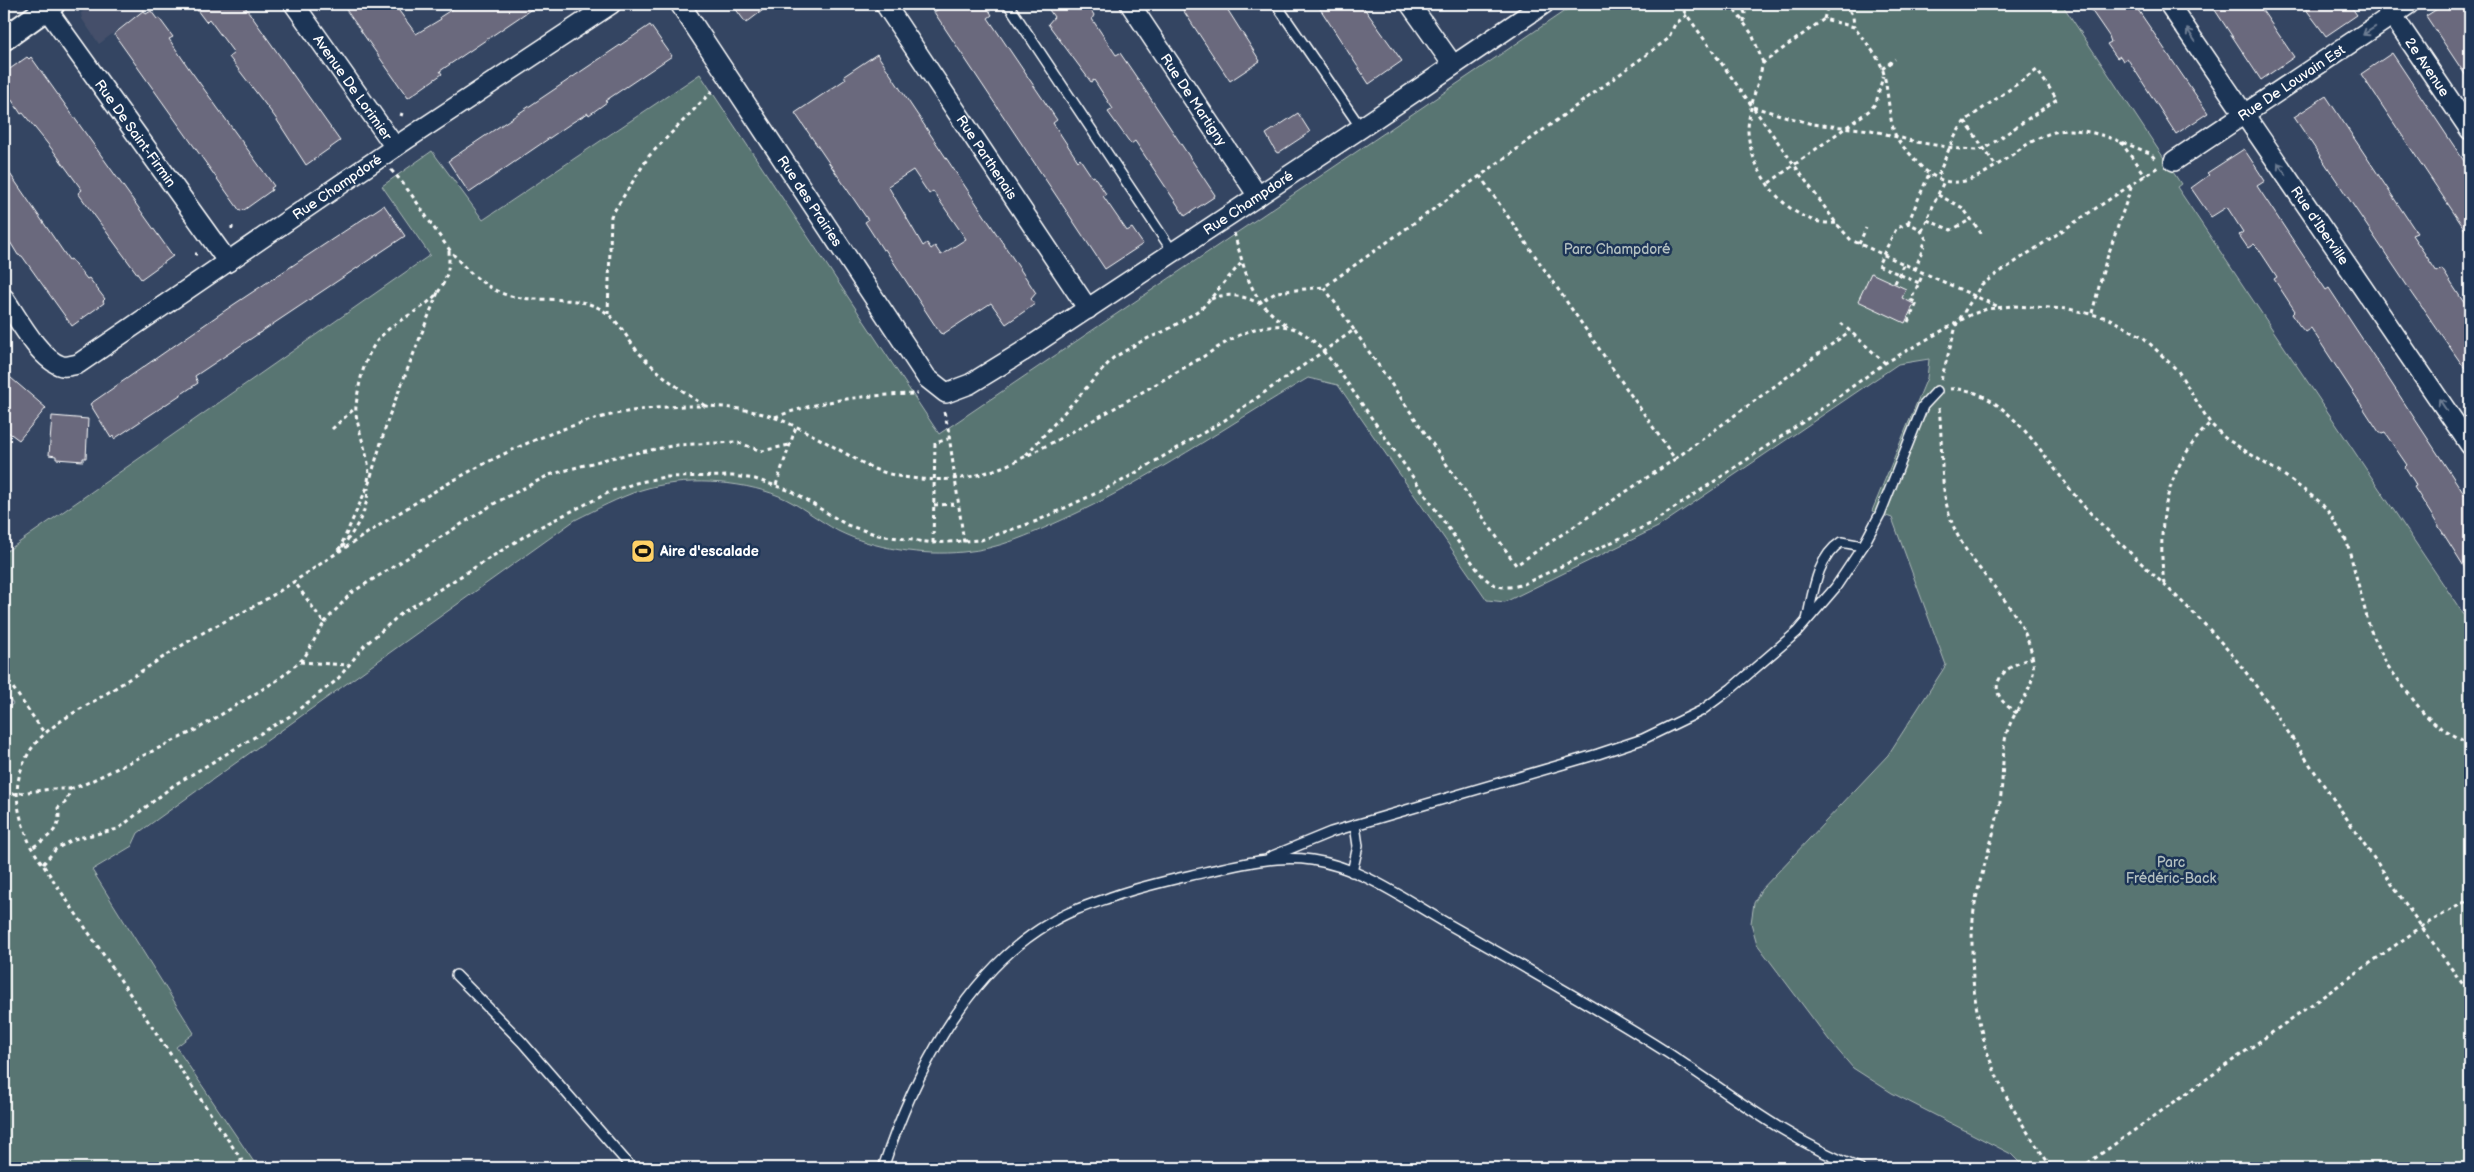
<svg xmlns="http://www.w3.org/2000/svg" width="2474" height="1172" font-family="'Balsamiq Sans',sans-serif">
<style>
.built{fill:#44506a}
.green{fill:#587472;stroke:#acbab8}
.building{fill:#6b697d;stroke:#fff;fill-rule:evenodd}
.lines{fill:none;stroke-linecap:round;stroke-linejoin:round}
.service-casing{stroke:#fff;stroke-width:12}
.minor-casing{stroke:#fff;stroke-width:22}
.tertiary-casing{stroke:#fff;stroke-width:26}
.path{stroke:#fff;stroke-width:3;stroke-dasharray:4 4;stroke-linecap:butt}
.service{stroke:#1d3557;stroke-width:9}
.minor{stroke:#1d3557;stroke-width:19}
.tertiary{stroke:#1d3557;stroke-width:22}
.oneway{stroke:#6c7c92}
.labels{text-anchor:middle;stroke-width:5;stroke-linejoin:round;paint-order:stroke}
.street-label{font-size:14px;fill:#fff;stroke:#1d3557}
.park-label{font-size:14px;fill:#b4c0c0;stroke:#1d3557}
.poi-label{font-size:14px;font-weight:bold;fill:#fff;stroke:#1d3557;text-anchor:start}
</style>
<rect width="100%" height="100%" fill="#344562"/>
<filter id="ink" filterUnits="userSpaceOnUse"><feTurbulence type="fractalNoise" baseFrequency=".02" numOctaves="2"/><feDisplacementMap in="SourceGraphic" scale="10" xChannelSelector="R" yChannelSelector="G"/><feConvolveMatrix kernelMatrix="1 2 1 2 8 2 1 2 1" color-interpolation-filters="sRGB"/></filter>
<g filter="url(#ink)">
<polygon class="built" points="91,4 147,4 149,6 99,44 82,19 81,13"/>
<path class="green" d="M1575 4H2062L2181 184 2177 187 2470 624V1168H2025L2011 1154 1892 1093 1853 1068 1829 1040 1757 944 1751 923 1754 903 1761 890 1888 755 1946 665 1892 518 1872 511 1927 378 1929 359 1898 364 1658 527 1505 602 1487 600 1338 385 1308 378C1226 426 1148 481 1062 520 1029 535 999 549 963 552 923 556 874 549 838 531 818 520 800 505 779 496 740 480 682 477 641 490 618 498 597 509 575 520L138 833 132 846 92 870 194 1033 176 1047 258 1168H4V710L13 704 4 690V553L430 255 382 186 432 151 483 220 700 74 939 434Z"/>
<g class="building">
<polygon points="199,4 243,4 340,141 306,165 275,117 229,57 234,53 209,19 206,22 197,10 201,7"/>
<polygon points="342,4 394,4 416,34 441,19 440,17 460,4 539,4 440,71 442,74 408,98"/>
<polygon points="732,4 771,4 746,23"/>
<polygon points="946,4 985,4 992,15 988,18 1057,120 1053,123 1078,161 1080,159 1092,177 1094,176 1106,194 1103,196 1127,231 1132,228 1143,244 1105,269 934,12"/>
<polygon points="1045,4 1087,4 1094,15 1092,19 1116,55 1120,53 1133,72 1215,195 1214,197 1185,216 1135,141 1131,144 1108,112 1113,109 1094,80 1091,82 1048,24 1054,17"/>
<polygon points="1179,4 1224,4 1260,61 1230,81"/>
<polygon points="1317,4 1361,4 1402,61 1369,84"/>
<polygon points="2087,4 2134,4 2208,113 2176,134 2127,58 2123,61 2120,56 2117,58 2107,44 2111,42 2109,36"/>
<polygon points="2211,4 2258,4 2294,57 2261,80"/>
<polygon points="2302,4 2349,4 2357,15 2326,36"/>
<polygon points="2445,4 2470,4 2470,82 2426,16"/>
<polygon points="144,10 146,14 151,11 157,19 159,18 173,37 169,39 188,67 274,186 271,188 272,190 244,210 240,211 114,34"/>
<polygon points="650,25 672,56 605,101 607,102 589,115 588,113 573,122 469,193 448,161"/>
<polygon points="2392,53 2470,170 2470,237 2361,74"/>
<path d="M877 54 1036 293 1031 299 1035 304 1006 324 991 303 943 334 940 333 885 249 883 250 865 222 868 220 795 113 846 79 844 76ZM913 170 929 194 933 191 966 239 941 255 935 246 931 249 927 243 923 246 888 186Z"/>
<polygon points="27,57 29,59 31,57 173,256 141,279 78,193 82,190 55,153 23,113 21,114 4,88 4,73"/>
<polygon points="2326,96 2417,233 2412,235 2425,254 2437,272 2442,269 2470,312 2470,376 2410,290 2294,117"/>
<polygon points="1298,113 1310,132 1278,153 1276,152 1266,134"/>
<polygon points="2244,149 2265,181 2257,186 2326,290 2329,288 2470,503 2470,576 2414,487 2416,486 2415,483 2405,467 2407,465 2385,433 2382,434 2379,432 2311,328 2305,332 2299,325 2292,314 2295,311 2274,279 2277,277 2258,248 2254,244 2248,248 2239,235 2243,232 2227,207 2211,217 2191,188 2209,175 2207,173"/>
<polygon points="4,165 69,260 71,259 87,279 89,278 105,299 103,301 104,303 72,326 22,256 18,255 4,232"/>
<polygon points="384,205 405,236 195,376 198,383 114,439 113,436 111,438 90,404 233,305"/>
<polygon points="1871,273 1906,289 1902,298 1914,304 1905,323 1858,301"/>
<polygon points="4,372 46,408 19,440 4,429"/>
<polygon points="52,416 88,419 86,458 83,458 83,461 56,459 56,456 49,455"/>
</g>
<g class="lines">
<g class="service-casing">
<g id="service">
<polyline points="1008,4 1173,252"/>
<polyline points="1276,4 1361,128"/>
<path d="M1807 620C1813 595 1816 558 1841 542L1863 546"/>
<polyline points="1270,857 1331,832 1598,754 1643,739 1701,711 1732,688 1797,632 1835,588 1863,546 1880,514 1923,406 1937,391"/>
<polyline points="1352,872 1358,846 1355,825"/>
<polyline points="456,975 522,1042 632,1168"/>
<path d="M883 1168C912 1079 965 972 1050 923 1070 910 1095 903 1117 895 1146 885 1175 879 1205 872 1241 864 1275 855 1312 860 1361 867 1406 900 1448 924 1522 966 1596 1007 1668 1053 1730 1094 1789 1141 1859 1168"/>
</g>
</g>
<g class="minor-casing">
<g id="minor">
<path id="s1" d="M43 4 228 262"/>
<path id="s2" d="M294 4 395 147"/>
<path id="s3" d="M680 4 927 378 946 393 970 384 1022 352 1361 128 1544 4"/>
<path id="s4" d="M885 4 1088 309"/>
<path id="s5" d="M1130 4 1258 196"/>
<polyline points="1410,4 1453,65"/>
<path id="s6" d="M2169 4 2470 445"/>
<path id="s7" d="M2385 4 2470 130"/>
<path id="s8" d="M2174 161 2409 4"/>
<path id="s9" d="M4 298C17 317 40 360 62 366 67 367 73 365 78 364L407 139 611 4"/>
</g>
</g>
<g class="tertiary-casing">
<polyline id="tertiary" points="4,39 53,4"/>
</g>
<g class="path">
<polyline points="1679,4 1836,223 1851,240 1999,307"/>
<polyline points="1730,4 1752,34 1763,63"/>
<polyline points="1845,4 1853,16 1854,27"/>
<polyline points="76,10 79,10"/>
<polyline points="1687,15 1675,24 1668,39 1480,176 1675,459 1850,331"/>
<polyline points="1824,19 1828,4"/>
<polyline points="1744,22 1745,13 1743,9 1745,6"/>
<polyline points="1882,69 1895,59"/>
<path d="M1753 107 1812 124 1871 130 1916 142 1960 149 1976 150 1984 149 2057 99 2037 70 1965 121C1952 137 1945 160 1937 178"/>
<polyline points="401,116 402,113"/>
<polyline points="1965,121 1996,166"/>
<polyline points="2121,142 2145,176"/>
<path d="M391 170C428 208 446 264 495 290 530 309 575 288 608 314 622 325 629 343 641 355 661 376 683 392 707 407"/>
<polyline points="1769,183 1870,110 1876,103 1883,76"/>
<polyline points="1938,195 1963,208 1983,236"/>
<polyline points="1927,220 1951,230 1972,219"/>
<path d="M1836 223C1790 227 1750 173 1748 131 1748 111 1758 84 1763 63L1824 19 1854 27C1863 39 1875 52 1881 65 1889 84 1888 124 1897 138 1901 146 1909 152 1914 159 1967 221 2007 140 2059 131 2090 126 2122 143 2150 153L2156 160"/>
<polyline points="1908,223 1929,174"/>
<polyline points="232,229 232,226"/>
<polyline points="1922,231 1944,181"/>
<path d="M1234 233C1246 274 1250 302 1288 326"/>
<polyline points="1859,244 1866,228"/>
<polyline points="195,254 197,254"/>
<polyline points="1915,270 1926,239 1920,229 1908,223 1896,229 1878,265 1919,283"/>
<polyline points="1895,283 1903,265"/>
<path d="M1211 299C1228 292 1243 296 1259 303L1277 292 1324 287"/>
<polyline points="2092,313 2105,264 2132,185"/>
<polyline points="608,314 611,216 649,156 715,88"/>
<polyline points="1908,322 1917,303 1911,300 1923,274"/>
<polyline points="1841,323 1885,363"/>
<polyline points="1354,330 1324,287 1480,176"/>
<polyline points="1941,380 1957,323 1982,284 2158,167"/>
<path d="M1950 389C2007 385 2049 467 2083 505 2132 559 2191 604 2237 661 2268 700 2295 743 2323 784 2372 855 2419 925 2470 994"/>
<path d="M1939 408C1944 450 1937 493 1956 532 1977 577 2026 609 2033 661 2037 693 2009 712 2005 741 2002 761 2003 782 2000 802 1994 839 1980 873 1974 910 1971 933 1972 956 1973 979 1980 1060 2007 1104 2052 1168"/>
<polyline points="944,412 948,428 964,543"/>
<path d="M775 417C826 399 864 395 918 394"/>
<polyline points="332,429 355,408"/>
<polyline points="1026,455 1113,358 1142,341 1167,330 1193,314 1203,307 1242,262"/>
<path d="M368 481C371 464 364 449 360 432 358 424 355 414 356 406 358 388 363 363 373 347 397 307 452 314 449 250"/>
<polyline points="776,485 796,427"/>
<polyline points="934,505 958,504"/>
<polyline points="933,543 935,443 948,439"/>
<path d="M342 547C355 530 368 511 368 488"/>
<polyline points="339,550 369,483 389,416 438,292"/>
<path d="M2164 584C2157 521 2165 469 2210 423"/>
<polyline points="324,623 351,593 497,502 549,475 610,458 677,445 736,442 762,451 789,445"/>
<polyline points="300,662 348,665"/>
<polyline points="4,675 45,734"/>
<path d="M2017 713C1981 691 1999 667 2032 658"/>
<polyline points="70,789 85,784 196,730 279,679 304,658 324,623 294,581"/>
<path d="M4 795 52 789H70L67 801 58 808C63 829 48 837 32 848"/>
<polyline points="43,864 56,849 74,839 118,829 174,785 290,716 337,680 364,646 402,613 536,529 612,491 636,483 664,477 733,476 755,479 791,491 847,525 878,535 933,543 981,540 1037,521 1120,482 1225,420 1354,330 1516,565 1675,459"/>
<path d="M247 1168 31 847C17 812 9 786 30 751 45 727 77 711 101 697 134 676 166 655 199 635 218 624 237 616 256 605 285 589 312 569 340 551 427 494 535 424 639 410 683 404 734 403 776 418 810 431 841 452 874 469 903 480 937 482 968 477 1001 471 1030 454 1059 439 1107 413 1154 385 1201 358 1227 342 1256 320 1288 327 1308 331 1322 350 1334 364L1479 572C1493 588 1504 590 1524 584L1652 523 1803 422 1885 363 1970 315 1987 309 2012 306 2069 309 2108 318 2143 337 2178 371 2210 423 2225 438 2285 476 2320 502 2330 514 2347 542 2370 629 2387 665 2424 714 2437 725 2470 745"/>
<polyline points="2081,1168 2421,927 2470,899"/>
</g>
<use href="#service" class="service"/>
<use href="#minor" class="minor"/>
<use href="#tertiary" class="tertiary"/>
</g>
<defs><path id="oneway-shaft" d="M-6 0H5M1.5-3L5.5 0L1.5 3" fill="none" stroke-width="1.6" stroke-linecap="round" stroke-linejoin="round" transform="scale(1.25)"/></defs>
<g class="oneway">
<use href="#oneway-shaft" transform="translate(2369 31) rotate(147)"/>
<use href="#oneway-shaft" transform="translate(2191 35) rotate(-124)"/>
<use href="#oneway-shaft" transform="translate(2282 169) rotate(-124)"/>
<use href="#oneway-shaft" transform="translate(2443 405) rotate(-124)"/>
</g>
</g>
<defs>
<g id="stadium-square" transform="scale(1.25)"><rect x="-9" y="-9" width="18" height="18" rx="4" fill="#ffd166" stroke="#1d3557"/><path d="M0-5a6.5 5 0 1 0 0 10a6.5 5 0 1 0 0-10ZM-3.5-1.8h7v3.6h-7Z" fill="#111"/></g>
</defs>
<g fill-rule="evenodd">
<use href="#stadium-square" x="643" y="551"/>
</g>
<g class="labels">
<g class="street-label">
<text dy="5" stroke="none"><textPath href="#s7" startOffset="76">2e Avenue</textPath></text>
<text dy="5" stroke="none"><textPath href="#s8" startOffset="141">Rue De Louvain Est</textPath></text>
<text dy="5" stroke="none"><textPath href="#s2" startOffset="102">Avenue De Lorimier</textPath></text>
<text dy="5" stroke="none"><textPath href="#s5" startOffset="115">Rue De Martigny</textPath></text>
<text dy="5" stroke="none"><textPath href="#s1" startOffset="159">Rue De Saint-Firmin</textPath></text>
<text dy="5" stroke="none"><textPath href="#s4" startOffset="184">Rue Parthenais</textPath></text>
<text dy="5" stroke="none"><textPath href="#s9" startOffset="421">Rue Champdoré</textPath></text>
<text dy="5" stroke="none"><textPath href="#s3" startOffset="236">Rue des Prairies</textPath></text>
<text dy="5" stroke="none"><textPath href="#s3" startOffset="830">Rue Champdoré</textPath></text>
<text dy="5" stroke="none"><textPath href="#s6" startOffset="268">Rue d'Iberville</textPath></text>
</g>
<g class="park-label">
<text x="1617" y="254">Parc Champdoré</text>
<text x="2171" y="867">Parc<tspan x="2171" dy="16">Frédéric-Back</tspan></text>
</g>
<g class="poi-label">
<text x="660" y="556">Aire d'escalade</text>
</g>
</g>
<rect width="2474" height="1172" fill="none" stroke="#1d3557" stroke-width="20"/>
<rect x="10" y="10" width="2454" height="1152" fill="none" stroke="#fff" stroke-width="2" filter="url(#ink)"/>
</svg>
